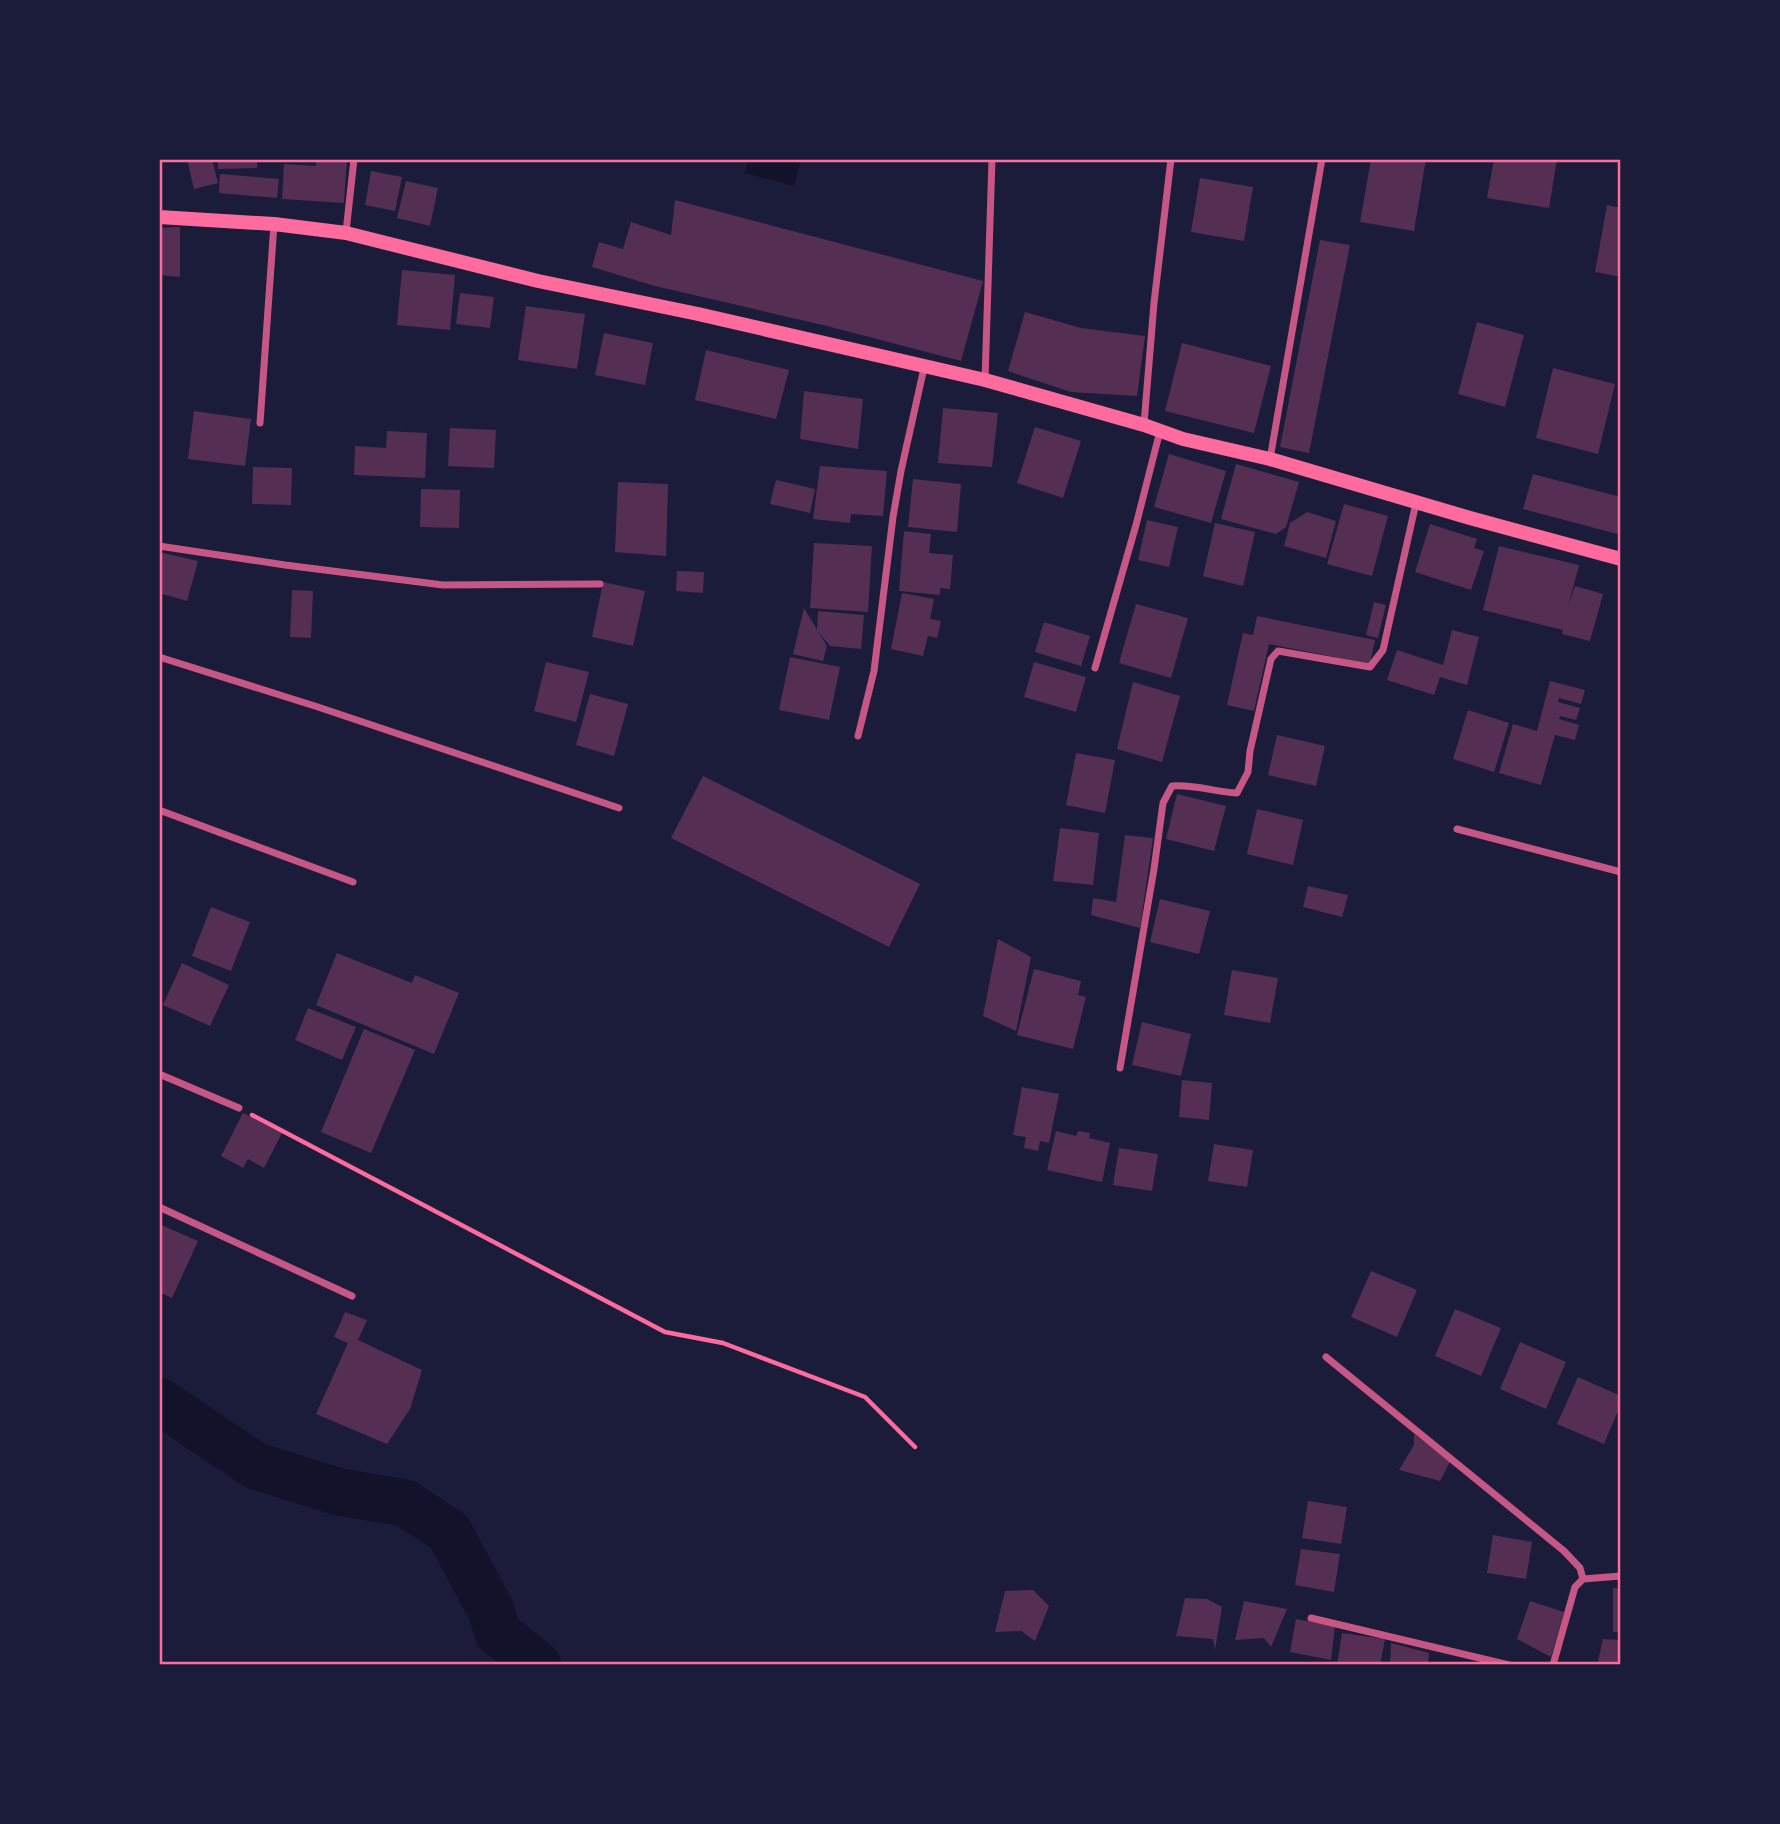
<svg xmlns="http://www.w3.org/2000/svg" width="1780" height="1824" font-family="'Titillium Web',sans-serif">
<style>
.water{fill:#12122b}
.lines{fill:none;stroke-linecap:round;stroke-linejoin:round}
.river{stroke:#12122b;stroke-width:47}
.building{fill:#542f53}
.path{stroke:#ff6b9d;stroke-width:4.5}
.minor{stroke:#c65784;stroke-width:7}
.secondary{stroke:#ff6b9d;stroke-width:14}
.neatline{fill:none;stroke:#ff6b9d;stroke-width:2.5}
</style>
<rect width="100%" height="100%" fill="#1b1b3a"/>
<polygon class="water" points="748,159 801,159 794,186 745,173"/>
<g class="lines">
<polyline class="river" points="159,1401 256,1466 339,1492 405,1503 449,1532 491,1610 498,1633 538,1665"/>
</g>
<g class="building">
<polygon points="187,159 212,159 218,183 194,189"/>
<polygon points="218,159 257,159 257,168 218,169"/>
<polygon points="316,159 347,159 344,203 282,199 284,164 316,166"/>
<polygon points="1371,159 1426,159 1414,231 1360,222"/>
<polygon points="1494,159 1557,159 1549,208 1487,198"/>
<polygon points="371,171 402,177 395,211 365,205"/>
<polygon points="220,174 279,179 277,198 219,193"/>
<polygon points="1200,178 1253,187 1244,241 1191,232"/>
<polygon points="406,181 438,188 430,226 397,218"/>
<polygon points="675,200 983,281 961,361 827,326 655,286 592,267 599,242 623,249 631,222 671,235"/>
<polygon points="1607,205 1621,208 1621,277 1595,272"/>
<polygon points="180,227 180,277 159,275 159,228"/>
<polygon points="1320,240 1350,245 1309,453 1280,447"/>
<polygon points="402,270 455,275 450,330 397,325"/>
<polygon points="460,293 494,297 490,328 456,324"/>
<polygon points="526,306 585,314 577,369 518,360"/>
<polygon points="1025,312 1081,328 1145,336 1137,396 1071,392 1008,371"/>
<polygon points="1477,322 1524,335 1505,407 1458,394"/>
<polygon points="604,333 653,343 645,385 595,375"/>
<polygon points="1182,343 1271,366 1254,433 1165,411"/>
<polygon points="706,350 789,370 776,419 695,400"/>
<polygon points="1553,368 1615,384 1598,454 1536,438"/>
<polygon points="804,391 863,399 858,449 800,439"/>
<polygon points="943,408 998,413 992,467 938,463"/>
<polygon points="194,411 251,419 245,466 188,459"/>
<polygon points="1035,427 1081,441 1063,498 1017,483"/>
<polygon points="450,428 496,430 494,468 448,466"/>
<polygon points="387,431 427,433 425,478 354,475 355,446 386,448"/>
<polygon points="1169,454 1226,471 1211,523 1154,507"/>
<polygon points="1236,464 1299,482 1286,527 1276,534 1221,519"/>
<polygon points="820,466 887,471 883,516 851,514 850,523 813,519"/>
<polygon points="253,467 292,468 291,505 252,504"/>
<polygon points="1533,474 1621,497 1621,535 1523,509"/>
<polygon points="913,479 961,484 957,532 908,527"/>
<polygon points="776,480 815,489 810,513 770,504"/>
<polygon points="618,482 668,484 666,556 615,552"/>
<polygon points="421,489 460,490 459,528 420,527"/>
<polygon points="1344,504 1388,516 1372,576 1327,564"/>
<polygon points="1307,512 1336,521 1326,558 1284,546 1290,523"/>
<polygon points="1147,520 1178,527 1169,567 1138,560"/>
<polygon points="1215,523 1255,532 1243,586 1203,576"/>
<polygon points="1430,524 1477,539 1474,548 1484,551 1471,590 1415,572"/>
<polygon points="904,531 931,534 929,553 953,555 950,589 940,588 940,595 899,591"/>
<polygon points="814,543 872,546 868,612 810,608"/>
<polygon points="1499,546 1579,565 1568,607 1575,586 1603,594 1590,641 1562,634 1563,630 1483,610"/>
<polygon points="159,552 198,561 187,601 159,593"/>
<polygon points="677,571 704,572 703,593 676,591"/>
<polygon points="603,582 645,591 633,646 592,637"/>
<polygon points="292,590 313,591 311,638 290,637"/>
<polygon points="902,593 934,599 930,619 941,621 937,638 928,636 923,656 891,649"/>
<polygon points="1374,602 1386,605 1378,638 1366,635"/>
<polygon points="1136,604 1188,618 1171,678 1119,663"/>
<polygon points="804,608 827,646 823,661 793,654"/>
<polygon points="818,611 864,615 861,649 830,646 817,630"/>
<polygon points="1257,616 1375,640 1370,664 1269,644 1254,711 1227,705 1243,633 1253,635"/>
<polygon points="1044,622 1090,636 1081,666 1035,652"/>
<polygon points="1452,630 1479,637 1467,685 1440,677 1434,695 1387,680 1397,650 1443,665"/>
<polygon points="790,657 840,667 829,720 779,710"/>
<polygon points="546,662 589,672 576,722 534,711"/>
<polygon points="1034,662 1086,677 1076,712 1024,697"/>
<polygon points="1550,681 1585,690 1581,704 1559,698 1558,702 1580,708 1576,720 1560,716 1559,719 1579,725 1575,740 1555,735 1541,785 1499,773 1513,724 1537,731"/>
<polygon points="1133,682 1180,696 1162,762 1117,749"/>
<polygon points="590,694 628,704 614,756 576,745"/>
<polygon points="1468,710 1509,723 1494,772 1453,759"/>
<polygon points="1277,735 1325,746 1316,786 1268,775"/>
<polygon points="1076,753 1115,760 1105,813 1066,805"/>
<polygon points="703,776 920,884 889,947 671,838"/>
<polygon points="1177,794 1226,806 1214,851 1166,839"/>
<polygon points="1257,809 1303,820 1293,865 1247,854"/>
<polygon points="1060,828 1099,833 1093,885 1053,881"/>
<polygon points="1125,835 1153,838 1140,928 1091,915 1093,898 1116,902"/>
<polygon points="1308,886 1348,895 1342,917 1303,907"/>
<polygon points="1160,899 1210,911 1199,954 1150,942"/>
<polygon points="211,907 250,922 231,971 192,956"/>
<polygon points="998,939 1031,957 1016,1031 983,1016"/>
<polygon points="337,953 412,983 415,975 459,993 434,1054 316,1005"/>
<polygon points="182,963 229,985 210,1026 163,1005"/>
<polygon points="1034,969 1081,981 1078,995 1086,997 1073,1049 1017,1035"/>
<polygon points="1232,970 1278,978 1270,1023 1224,1015"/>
<polygon points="308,1008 356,1027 342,1060 295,1040"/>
<polygon points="1142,1022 1191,1034 1181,1076 1132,1065"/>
<polygon points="364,1029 415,1050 371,1153 321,1132"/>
<polygon points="1182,1080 1212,1083 1209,1120 1179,1117"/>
<polygon points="1022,1087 1059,1094 1049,1143 1040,1141 1038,1151 1024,1148 1026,1137 1013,1135"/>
<polygon points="243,1113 282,1133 264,1168 248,1159 243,1168 221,1156"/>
<polygon points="1056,1131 1076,1136 1078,1131 1090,1133 1089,1138 1110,1143 1102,1182 1047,1170"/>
<polygon points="1214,1144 1253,1150 1247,1187 1208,1181"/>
<polygon points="1119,1148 1158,1154 1152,1191 1113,1185"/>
<polygon points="159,1224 198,1241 172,1298 159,1292"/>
<polygon points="1371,1271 1417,1290 1397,1337 1351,1317"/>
<polygon points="1455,1309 1501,1328 1481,1376 1435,1356"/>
<polygon points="345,1312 367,1320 358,1340 422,1370 410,1409 387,1444 316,1414 348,1343 334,1337"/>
<polygon points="1520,1342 1566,1362 1546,1409 1500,1389"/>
<polygon points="1578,1377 1621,1396 1621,1404 1604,1444 1557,1424"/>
<polygon points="1414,1434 1450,1462 1440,1481 1399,1470 1414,1445"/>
<polygon points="1308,1501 1347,1507 1341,1544 1302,1538"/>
<polygon points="1493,1535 1532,1542 1526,1579 1487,1573"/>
<polygon points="1301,1549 1340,1554 1334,1592 1295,1585"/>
<polygon points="1613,1588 1621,1589 1621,1632 1613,1632"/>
<polygon points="1033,1590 1049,1606 1035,1641 1021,1631 995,1632 1005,1591"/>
<polygon points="1185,1598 1207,1599 1222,1607 1215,1650 1213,1639 1176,1636"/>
<polygon points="1244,1601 1287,1609 1271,1647 1264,1638 1235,1640"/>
<polygon points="1530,1601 1564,1612 1551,1657 1517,1639"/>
<polygon points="1296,1619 1335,1626 1331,1660 1290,1652"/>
<polygon points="1342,1633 1385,1639 1380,1665 1337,1665"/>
<polygon points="1603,1639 1621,1640 1621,1665 1597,1665"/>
<polygon points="1391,1643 1429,1653 1428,1665 1390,1665"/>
</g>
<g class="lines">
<polyline class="path" points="252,1115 665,1332 723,1343 865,1397 915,1447"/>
<g class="minor">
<polyline points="346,232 354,159"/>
<polyline points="985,380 992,159"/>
<polyline points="260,423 274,224"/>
<polyline points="1144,424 1154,303 1171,159"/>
<polyline points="1270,459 1322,159"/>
<polyline points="159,546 285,565 443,585 600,584"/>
<polyline points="159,657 318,707 619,808"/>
<polyline points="1095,668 1136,525 1160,431"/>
<polyline points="858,736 874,671 893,517 901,471 924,368"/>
<polyline points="159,810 353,882"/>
<polyline points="1457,829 1621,872"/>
<path d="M1120 1068 1154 869 1163 803 1172 786C1194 784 1215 792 1237 793L1248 772 1250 751 1271 659 1278 651 1370 667 1383 650 1416 503"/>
<polyline points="159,1074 239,1108"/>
<polyline points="159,1207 352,1296"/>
<polyline points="1326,1357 1564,1551 1580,1568 1583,1579"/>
<polyline points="1311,1618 1509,1665"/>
<polyline points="1553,1665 1575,1587 1583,1579 1621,1576"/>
</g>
<polyline class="secondary" points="159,217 274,224 346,233 538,281 698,314 985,380 1144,425 1183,439 1270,459 1470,518 1621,559"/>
</g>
<rect width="1780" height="1824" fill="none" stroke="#1b1b3a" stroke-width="322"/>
<rect x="161" y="161" width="1458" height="1502" class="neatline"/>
</svg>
